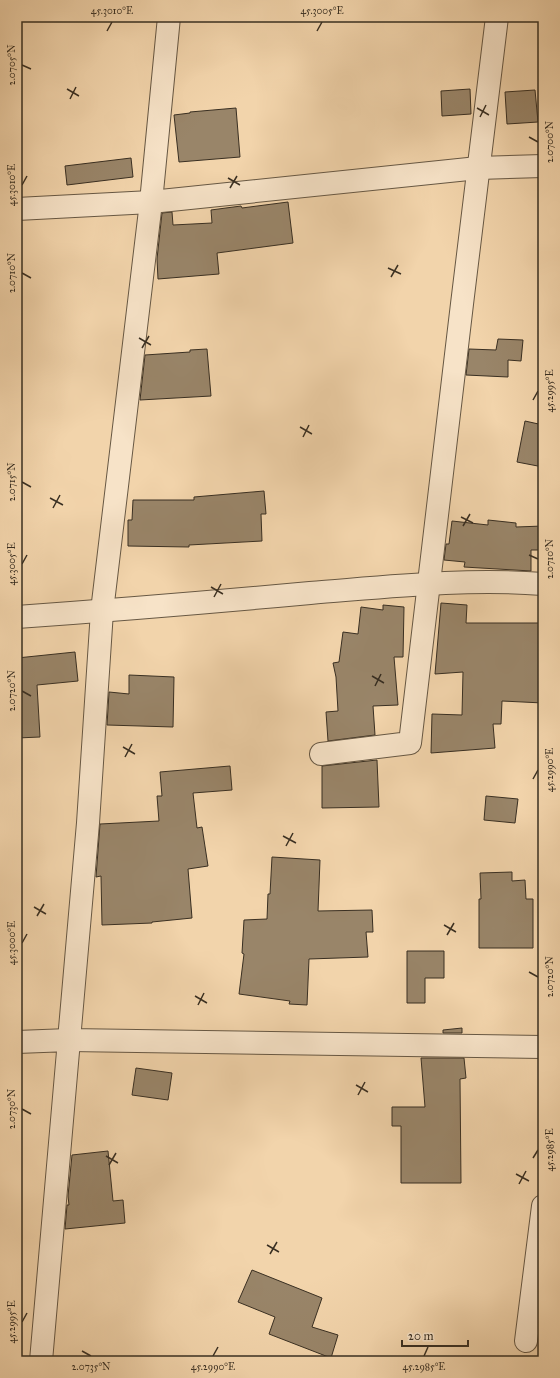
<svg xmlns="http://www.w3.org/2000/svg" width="560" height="1378" font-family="'IM FELL Great Primer',serif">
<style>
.building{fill:#998569;stroke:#392f22}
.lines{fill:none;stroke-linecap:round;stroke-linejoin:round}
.minor-casing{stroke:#675844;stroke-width:24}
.minor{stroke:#f7e3c8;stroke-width:22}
.ticks{fill:none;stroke:#392f22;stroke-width:1.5}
.neatline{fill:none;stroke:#392f22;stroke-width:1.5}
.ticks-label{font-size:10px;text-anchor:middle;fill:#392f22}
</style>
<rect width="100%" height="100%" fill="#f2d4ab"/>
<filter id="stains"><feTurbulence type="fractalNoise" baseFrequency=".005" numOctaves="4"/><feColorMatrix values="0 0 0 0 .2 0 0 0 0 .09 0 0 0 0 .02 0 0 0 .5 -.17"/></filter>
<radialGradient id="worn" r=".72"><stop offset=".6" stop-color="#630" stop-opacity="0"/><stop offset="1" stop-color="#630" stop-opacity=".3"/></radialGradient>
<g class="building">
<polygon points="470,89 471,114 442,116 441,91"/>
<polygon points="535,90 538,122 507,124 505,92"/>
<polygon points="236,108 240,157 179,162 174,115 190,113 190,112"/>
<polygon points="131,158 133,177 67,185 65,166"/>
<polygon points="288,202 293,243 217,253 219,274 158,279 157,259 162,213 172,212 173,225 212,223 211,210 241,206 242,208"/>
<polygon points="498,339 523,340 521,361 508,360 508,377 466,375 469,349 496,350"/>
<polygon points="207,349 211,396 140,400 145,355 190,352 190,350"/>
<polygon points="525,421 543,425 543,467 517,462"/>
<polygon points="264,491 266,514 261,514 262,541 189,545 189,547 128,546 128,520 132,520 133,500 194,500 194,497"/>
<polygon points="488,520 516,523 516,527 543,526 543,550 531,550 531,571 464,567 465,562 444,560 446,544 449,544 452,521 488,525"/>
<polygon points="441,603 467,605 466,623 543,623 543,703 502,701 501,724 493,724 495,748 431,753 432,714 462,715 463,672 435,674"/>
<polygon points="383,605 404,607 403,657 394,657 398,705 373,706 375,735 328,741 326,712 338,711 336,677 333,663 339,662 343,632 358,634 361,607 383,610"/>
<polygon points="75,652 78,681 37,685 40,737 17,738 17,658"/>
<polygon points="129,675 174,677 173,727 107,725 109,692 129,694"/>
<polygon points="377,760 379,807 322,808 322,766"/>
<polygon points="230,766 232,790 193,793 197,828 202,827 208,866 188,869 192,918 152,922 152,923 102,925 101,876 96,877 100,824 159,821 157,796 162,796 160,772"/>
<polygon points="486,796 518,799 515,823 484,820"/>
<polygon points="272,857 320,860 318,911 372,910 373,932 366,932 368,957 309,959 307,1005 289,1004 290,1001 239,994 244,954 242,953 244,920 267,919 268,894 270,894"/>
<polygon points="512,872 512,881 525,880 526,899 533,899 533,948 479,948 479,899 481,899 480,873"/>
<polygon points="407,951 444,951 444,978 425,978 425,1003 407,1003"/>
<polygon points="462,1028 462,1033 443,1033 443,1030"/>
<polygon points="421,1058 464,1058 466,1078 460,1079 461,1183 401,1183 401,1126 392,1126 392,1107 425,1107"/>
<polygon points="136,1068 172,1073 168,1100 132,1095"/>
<polygon points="108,1151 113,1201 123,1200 125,1223 65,1229 67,1205 69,1205 68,1196 72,1155"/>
<polygon points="252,1270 322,1298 312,1327 338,1335 331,1358 269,1334 275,1317 238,1302"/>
</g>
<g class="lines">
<g class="minor-casing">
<g id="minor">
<polyline points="169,17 151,202 102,611 88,823 69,1040 543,1047"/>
<polyline points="17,209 151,202 478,168 543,166"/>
<path d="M17 617C115 610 212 602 310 593 387 587 465 578 543 584"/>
<polyline points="321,754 410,743 462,304 497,17"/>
<polyline points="17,1042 69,1040 41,1361"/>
<polyline points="526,1341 543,1206"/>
</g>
</g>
<use href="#minor" class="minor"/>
</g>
<path class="ticks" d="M107 31 112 22M317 31 322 22M22 65 31 69M67 89 79 96M70 99 76 87M477 108 489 115M480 117 486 105M529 137 538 142M228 178 240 185M22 185 27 176M230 188 237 176M388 268 401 274M22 273 31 278M391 277 398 265M139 338 151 345M142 348 149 336M533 400 538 391M300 427 312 434M303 437 309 425M22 482 31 487M50 498 63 505M53 508 60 495M461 517 473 523M463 526 470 514M529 555 538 559M22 564 27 555M211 587 223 594M214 597 221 584M372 676 384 683M375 686 381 674M22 691 31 696M123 747 135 754M125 757 132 744M533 779 538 770M283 836 296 843M286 846 293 833M34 907 46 914M37 916 44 904M444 925 456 932M447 935 454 923M22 943 27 934M529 972 538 977M195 996 207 1003M198 1005 204 993M356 1085 368 1092M358 1095 365 1082M22 1109 31 1114M106 1156 118 1163M533 1158 538 1150M109 1165 116 1153M516 1174 529 1181M519 1184 526 1171M267 1245 279 1252M270 1254 277 1242M22 1322 27 1313M82 1351 91 1356M213 1356 218 1347M424 1356 428 1347"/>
<rect width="560" height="1378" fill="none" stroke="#f2d4ab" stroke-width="44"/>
<path d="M402 1340v6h66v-6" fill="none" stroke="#392f22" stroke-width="2"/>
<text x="408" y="1340" font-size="12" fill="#392f22" stroke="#f7e3c8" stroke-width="3" paint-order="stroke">20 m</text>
<rect x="22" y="22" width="516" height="1334" class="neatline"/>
<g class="ticks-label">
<text x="112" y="14">45.3010°E</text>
<text x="322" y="14">45.3005°E</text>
<text transform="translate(11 65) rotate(-90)" y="4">2.0705°N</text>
<text transform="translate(549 142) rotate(-90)" y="4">2.0700°N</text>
<text transform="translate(11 185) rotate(-90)" y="4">45.3010°E</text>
<text transform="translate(11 273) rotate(-90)" y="4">2.0710°N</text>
<text transform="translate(549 391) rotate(-90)" y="4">45.2995°E</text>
<text transform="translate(11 482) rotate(-90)" y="4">2.0715°N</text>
<text transform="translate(549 559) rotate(-90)" y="4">2.0710°N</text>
<text transform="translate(11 564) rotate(-90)" y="4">45.3005°E</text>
<text transform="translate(11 691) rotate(-90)" y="4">2.0720°N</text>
<text transform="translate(549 770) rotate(-90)" y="4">45.2990°E</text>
<text transform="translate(11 943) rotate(-90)" y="4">45.3000°E</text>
<text transform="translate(549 977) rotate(-90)" y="4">2.0720°N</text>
<text transform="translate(11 1109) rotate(-90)" y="4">2.0730°N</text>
<text transform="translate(549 1150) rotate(-90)" y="4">45.2985°E</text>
<text transform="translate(11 1322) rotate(-90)" y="4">45.2995°E</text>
<text x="91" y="1370">2.0735°N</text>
<text x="213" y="1370">45.2990°E</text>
<text x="424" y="1370">45.2985°E</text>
</g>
<rect width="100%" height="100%" filter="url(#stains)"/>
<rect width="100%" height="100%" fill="url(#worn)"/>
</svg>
